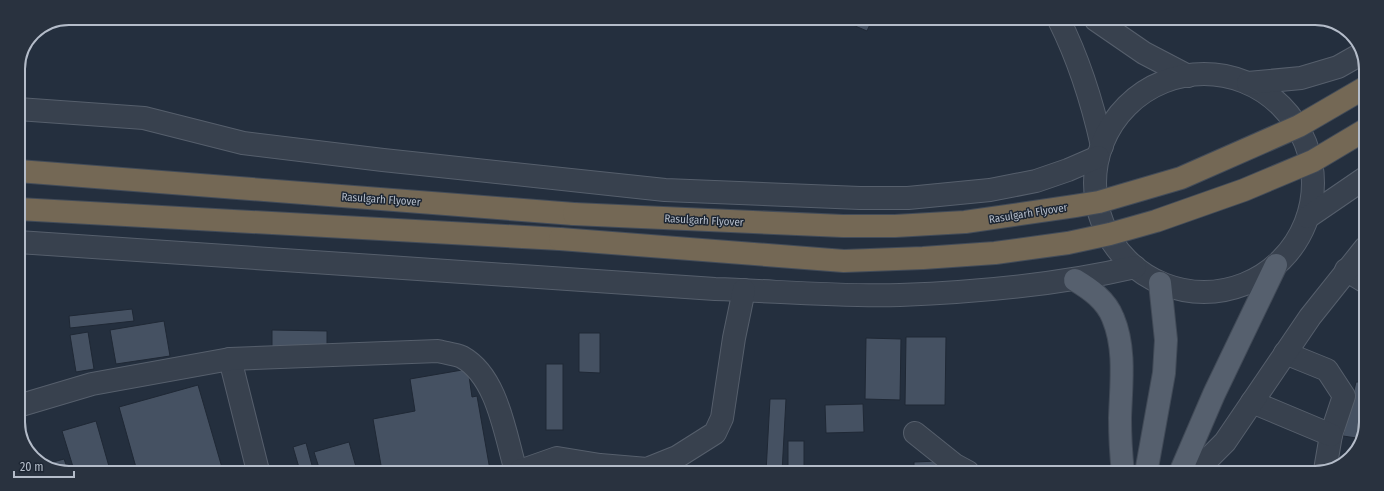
<svg xmlns="http://www.w3.org/2000/svg" width="1384" height="491" font-family="'Fira Sans Condensed',sans-serif">
<style>
.building{fill:#455162;stroke:#1f2835}
.lines{fill:none;stroke-linecap:round;stroke-linejoin:round}
.minor-casing{stroke:#565f6c;stroke-width:24}
.major-casing{stroke:#414a57;stroke-width:24}
.highway-casing{stroke:#434c59;stroke-width:24}
.minor{stroke:#38414e;stroke-width:22}
.major{stroke:#56606e;stroke-width:22}
.highway{stroke:#746855;stroke-width:22}
.highway-bridge-casing{stroke:#434c59;stroke-width:24;stroke-linecap:butt}
.highway-bridge{stroke:#746855;stroke-width:22}
.labels{text-anchor:middle;stroke-width:3;stroke-linejoin:round;paint-order:stroke}
.street-label{font-size:11px;fill:#b4bcc9;stroke:#1d2633}
.rim{fill:none;stroke:#b4bcc9;stroke-width:2}
</style>
<rect width="100%" height="100%" fill="#242f3e"/>
<g class="building">
<polygon points="841,20 872,20 867,31"/>
<polygon points="1312,21 1326,21 1323,26"/>
<polygon points="132,309 134,321 70,328 69,316"/>
<polygon points="164,321 170,356 116,364 110,330"/>
<polygon points="272,330 327,331 327,349 272,348"/>
<polygon points="88,332 94,369 76,372 70,335"/>
<polygon points="579,333 600,333 600,373 579,372"/>
<polygon points="906,337 946,337 945,405 905,405"/>
<polygon points="866,338 901,339 900,400 865,399"/>
<rect x="546" y="364" width="17" height="66"/>
<polygon points="468,369 472,397 477,396 490,470 382,471 373,419 415,411 410,379"/>
<polygon points="1356,382 1364,382 1363,439 1343,436"/>
<polygon points="198,385 223,471 137,471 119,407"/>
<polygon points="770,399 786,399 782,472 766,472"/>
<polygon points="863,404 864,432 826,433 825,405"/>
<polygon points="96,421 110,470 74,470 62,431"/>
<rect x="788" y="441" width="16" height="25"/>
<polygon points="349,442 356,467 344,471 320,471 314,452"/>
<polygon points="306,443 313,469 300,471 293,447"/>
<polygon points="64,459 68,470 53,470 47,466 46,464"/>
<polygon points="939,461 939,472 914,472 914,462"/>
</g>
<g class="lines">
<g class="minor-casing">
<g id="minor">
<path d="M1059 20C1080 62 1092 101 1102 146"/>
<polyline points="1096,20 1144,53 1188,76"/>
<circle cx="1204" cy="183" r="109"/>
<polyline points="1248,83 1301,78 1338,67 1361,54"/>
<polyline points="18,109 144,118 243,143 383,160 665,190 860,198 908,198 990,190 1036,181 1068,170 1098,157"/>
<polyline points="1308,217 1365,178"/>
<path d="M18 242 715 289C776 291 838 297 900 295 980 292 1058 285 1135 267"/>
<polyline points="1346,270 1364,281"/>
<polyline points="1285,353 1327,370 1344,396 1331,435 1325,470"/>
<polyline points="230,359 258,471"/>
<polyline points="1252,402 1331,435"/>
<path d="M18 406 92 384 230 359 438 351C445 353 455 354 462 357 498 377 505 435 516 471"/>
<polyline points="915,433 955,465 968,472"/>
<polyline points="520,471 557,458 600,465 647,469 677,457 715,433 722,418 734,338 744,290"/>
<polyline points="1194,473 1225,442 1310,317 1365,248"/>
</g>
</g>
<g class="major-casing">
<g id="major">
<path d="M1075 280C1090 289 1106 300 1113 318 1126 349 1121 385 1120 418 1120 436 1121 454 1123 473"/>
<polyline points="1146,473 1164,373 1166,340 1160,283"/>
<polyline points="1180,473 1214,394 1276,265"/>
</g>
</g>
<g class="highway-casing">
<g id="highway">
<polyline points="18,171 574,214"/>
<polyline points="18,209 560,239"/>
</g>
</g>
<use href="#minor" class="minor"/>
<use href="#major" class="major"/>
<use href="#highway" class="highway"/>
<g class="highway-bridge-casing">
<g id="highway-bridge">
<polyline points="574,214 843,226 895,226 965,222 1075,206 1099,202 1181,178 1299,126 1366,87"/>
<polyline points="560,239 844,261 923,258 995,253 1068,243 1110,234 1156,221 1244,190 1313,161 1365,130"/>
</g>
</g>
<use href="#highway-bridge" class="highway-bridge"/>
</g>
<g class="labels">
<g class="street-label">
<text transform="translate(381 199) rotate(4)" y="4">Rasulgarh Flyover</text>
<text transform="translate(1028 213) rotate(-9)" y="4">Rasulgarh Flyover</text>
<text transform="translate(704 220) rotate(3)" y="4">Rasulgarh Flyover</text>
</g>
</g>
<path d="M0 0H1384V491H0ZM69 25H1315A44 44 0 0 1 1359 69V422A44 44 0 0 1 1315 466H69A44 44 0 0 1 25 422V69A44 44 0 0 1 69 25Z" fill="#29323f" fill-rule="evenodd"/>
<path class="rim" d="M69 25H1315A44 44 0 0 1 1359 69V422A44 44 0 0 1 1315 466H69A44 44 0 0 1 25 422V69A44 44 0 0 1 69 25Z"/>
<path d="M14 471v6h60v-6" fill="none" stroke="#b4bcc9" stroke-width="2"/>
<text x="20" y="471" font-size="12" fill="#b4bcc9" stroke="#1d2633" stroke-width="3" paint-order="stroke">20 m</text>
</svg>
